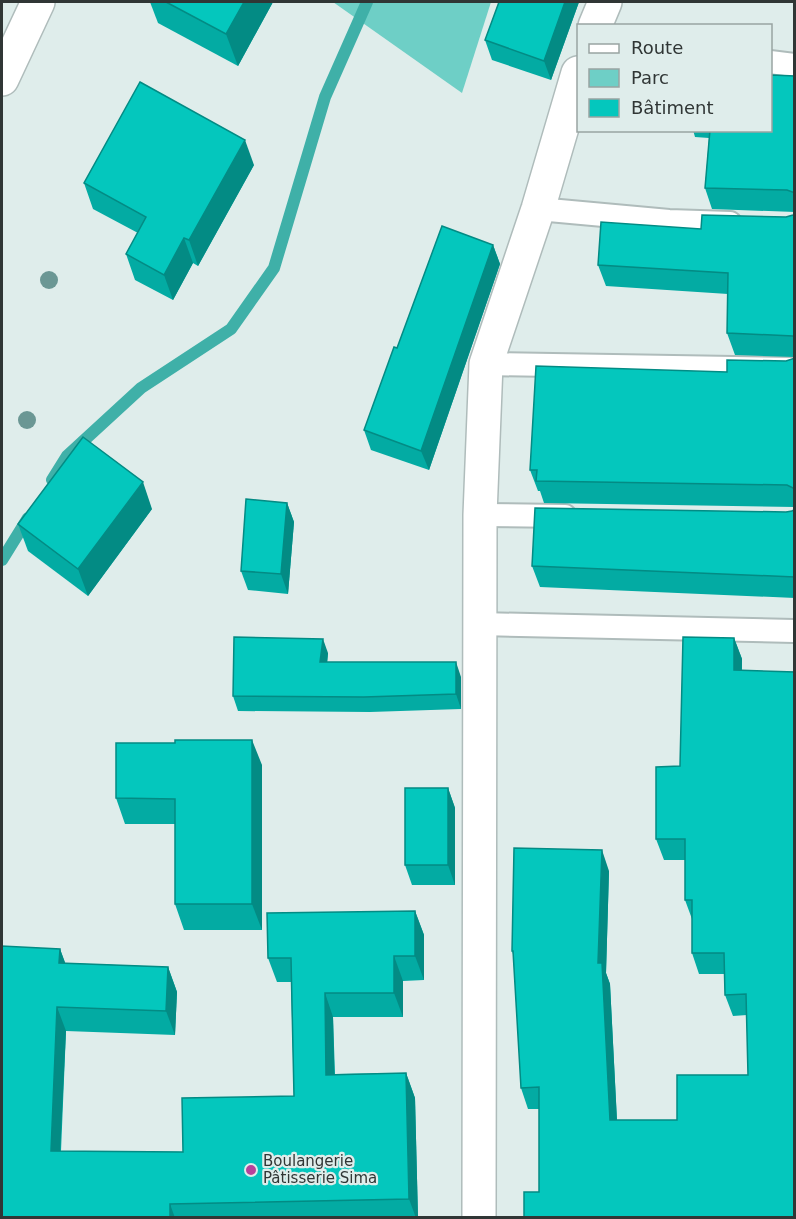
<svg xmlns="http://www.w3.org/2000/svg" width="796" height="1219" font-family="'DejaVu Sans',sans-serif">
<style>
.green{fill:#6ecfc6}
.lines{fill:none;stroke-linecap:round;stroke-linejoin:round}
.stream{stroke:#3fb0a8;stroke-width:12}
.lane-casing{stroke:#afbcbb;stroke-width:26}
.street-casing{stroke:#afbcbb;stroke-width:36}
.lane{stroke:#fff;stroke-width:22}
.street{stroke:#fff;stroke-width:33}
.tree{fill:#6b9794}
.wall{fill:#03aba3}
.shaded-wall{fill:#038b84}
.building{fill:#04c7bd;stroke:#038b84;stroke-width:1.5}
.poi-dot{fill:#b6429b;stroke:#dfedeb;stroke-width:2}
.labels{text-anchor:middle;stroke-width:4.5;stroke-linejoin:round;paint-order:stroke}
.poi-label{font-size:15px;fill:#303635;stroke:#dfedeb;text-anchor:start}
</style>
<rect width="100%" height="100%" fill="#dfedeb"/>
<polygon class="green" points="333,2 491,2 462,93"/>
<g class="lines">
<g class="stream">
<polyline points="52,480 67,456 141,388 231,329 274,268 325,97 367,2"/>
<polyline points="2,560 28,518"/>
</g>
<g class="lane-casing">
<g id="lane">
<polyline points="770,62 794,65"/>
<polyline points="538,209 669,221 730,223"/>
<polyline points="486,364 794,369"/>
<polyline points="480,515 565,516"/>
<polyline points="480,624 794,631"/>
</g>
</g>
<g class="street-casing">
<g id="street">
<polyline points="595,26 605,2"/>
<polyline points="2,79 38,2"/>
<polyline points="479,1218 480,515 486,364 538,209 578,73"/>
</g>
</g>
<use href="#lane" class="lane"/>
<use href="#street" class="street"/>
</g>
<g class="tree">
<circle cx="49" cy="280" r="9"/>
<circle cx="27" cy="420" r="9"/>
</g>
<g class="wall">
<polygon points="150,2 273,2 238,66 158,23"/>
<polygon points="499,2 579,2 551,80 492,60 485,40"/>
<polygon points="795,76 795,212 712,209 705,188 709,138 695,137 693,130 771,130"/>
<polygon points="254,165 198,266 193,263 173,300 135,280 126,254 138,233 93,209 84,183"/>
<polygon points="795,214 795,357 735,355 727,333 728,294 606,286 598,265 701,229 786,217 793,215"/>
<polygon points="493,245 500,264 429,470 371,450 364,430 397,348"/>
<polygon points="795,358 795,507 544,503 540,491 538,491 530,470 727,372 786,361"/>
<polygon points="287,503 294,522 288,594 248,590 241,571"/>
<polygon points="152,509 88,596 28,551 18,524"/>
<polygon points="795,509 795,598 540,587 532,566 786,512 792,511"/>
<polygon points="734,638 742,659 742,671 795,1218 539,1192 539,1109 528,1109 521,1088 514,957 512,951 609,871 606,973 610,984 617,1120 677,1120 748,1075 747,1015 733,1016 725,995 725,974 699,974 692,953 692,919 685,900 685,860 664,860 656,839 680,766"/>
<polygon points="328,653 327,662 461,677 461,709 370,712 238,711 233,696"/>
<polygon points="175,743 262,765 262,930 184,930 175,904 175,824 125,824 116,798"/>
<polygon points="448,788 455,808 455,885 412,885 405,865"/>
<polygon points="415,911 424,935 424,980 403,981 403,1017 333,1017 335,1074 406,1073 415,1098 418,1218 2,1218 60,949 65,963 168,967 177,992 175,1035 66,1031 61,1151 183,1152 294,1096 291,982 277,982 268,958"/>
</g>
<g class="shaded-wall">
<polygon points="244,2 273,2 238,66 226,34"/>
<polygon points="565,2 579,2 551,80 544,61"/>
<polygon points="245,140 254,165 198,266 189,240"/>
<polygon points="184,238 193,263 173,300 164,275"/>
<polygon points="493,245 500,264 429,470 421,451"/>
<polygon points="143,482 152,509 88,596 78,569"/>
<polygon points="287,503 294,522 288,594 281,574"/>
<polygon points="734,638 742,659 741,692 734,670"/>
<polygon points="323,639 328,653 326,677 320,662"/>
<polygon points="456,662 461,677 461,709 456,694"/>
<polygon points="252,740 262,765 262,930 252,904"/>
<polygon points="448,788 455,808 455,885 448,865"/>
<polygon points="602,850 609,871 606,973 610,984 618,1141 610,1120 598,963"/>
<polygon points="415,911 424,935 424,980 415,956"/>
<polygon points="60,949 69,973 59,963"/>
<polygon points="394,956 403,981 403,1017 394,993"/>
<polygon points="168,967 177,992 175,1035 166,1011"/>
<polygon points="325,993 333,1017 335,1099 326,1075"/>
<polygon points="57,1007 66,1031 59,1175 51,1151"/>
<polygon points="406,1073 415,1098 418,1218 416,1218 409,1199"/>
<polygon points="170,1204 175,1218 170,1218"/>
</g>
<g class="building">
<polygon points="166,2 244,2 226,34"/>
<polygon points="499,2 565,2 544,61 485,40"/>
<polygon points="771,75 795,76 795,193 787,190 705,188 710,130 771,130"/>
<polygon points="140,82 245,140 189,240 184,238 164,275 126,254 146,217 84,183"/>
<polygon points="795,214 795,338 793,336 727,333 728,273 598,265 601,222 701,229 702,215 786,217 793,215"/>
<polygon points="442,226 493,245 421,451 364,430 394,347 397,348"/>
<polygon points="795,358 795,489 787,485 536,481 537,470 530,470 536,366 727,372 727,360 786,361"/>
<polygon points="83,437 143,482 78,569 18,524"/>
<polygon points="246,499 287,503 281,574 241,571"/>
<polygon points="535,508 786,512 792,511 795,509 795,577 532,566"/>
<polygon points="234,637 323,639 320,662 456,662 456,694 364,697 233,696"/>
<polygon points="683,637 734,638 734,670 795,672 795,1218 524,1218 524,1192 539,1192 539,1087 521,1088 513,951 512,951 514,848 602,850 598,963 602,963 610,1120 677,1120 677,1075 748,1075 746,994 725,995 724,953 692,953 692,900 685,900 685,839 656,839 656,767 680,766"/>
<polygon points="175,740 252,740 252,904 175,904 175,799 116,798 116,743 175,743"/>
<rect x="405" y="788" width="43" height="77"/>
<polygon points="415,911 415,956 394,956 394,993 325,993 326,1075 406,1073 409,1199 170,1204 170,1218 2,1218 2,946 60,949 59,963 168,967 166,1011 57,1007 51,1151 183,1152 182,1098 294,1096 291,958 268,958 267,913"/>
</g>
<circle class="poi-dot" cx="251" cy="1170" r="6"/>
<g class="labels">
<g class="poi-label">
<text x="263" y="1166">Boulangerie<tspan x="263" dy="17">Pâtisserie Sima</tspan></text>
</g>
</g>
<rect width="796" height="1219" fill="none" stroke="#303635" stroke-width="6"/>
<rect x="577" y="24" width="195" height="108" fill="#dfedeb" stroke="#99a4a2" stroke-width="1.5"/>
<rect x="589" y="44" width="30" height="9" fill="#ffffff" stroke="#99a4a2" stroke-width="1.5"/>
<text x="631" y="54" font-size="18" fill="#303635">Route</text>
<rect x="589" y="69" width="30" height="18" fill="#6ecfc6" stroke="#99a4a2" stroke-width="1.5"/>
<text x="631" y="84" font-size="18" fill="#303635">Parc</text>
<rect x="589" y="99" width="30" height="18" fill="#04c7bd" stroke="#99a4a2" stroke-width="1.5"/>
<text x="631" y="114" font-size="18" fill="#303635">Bâtiment</text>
</svg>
